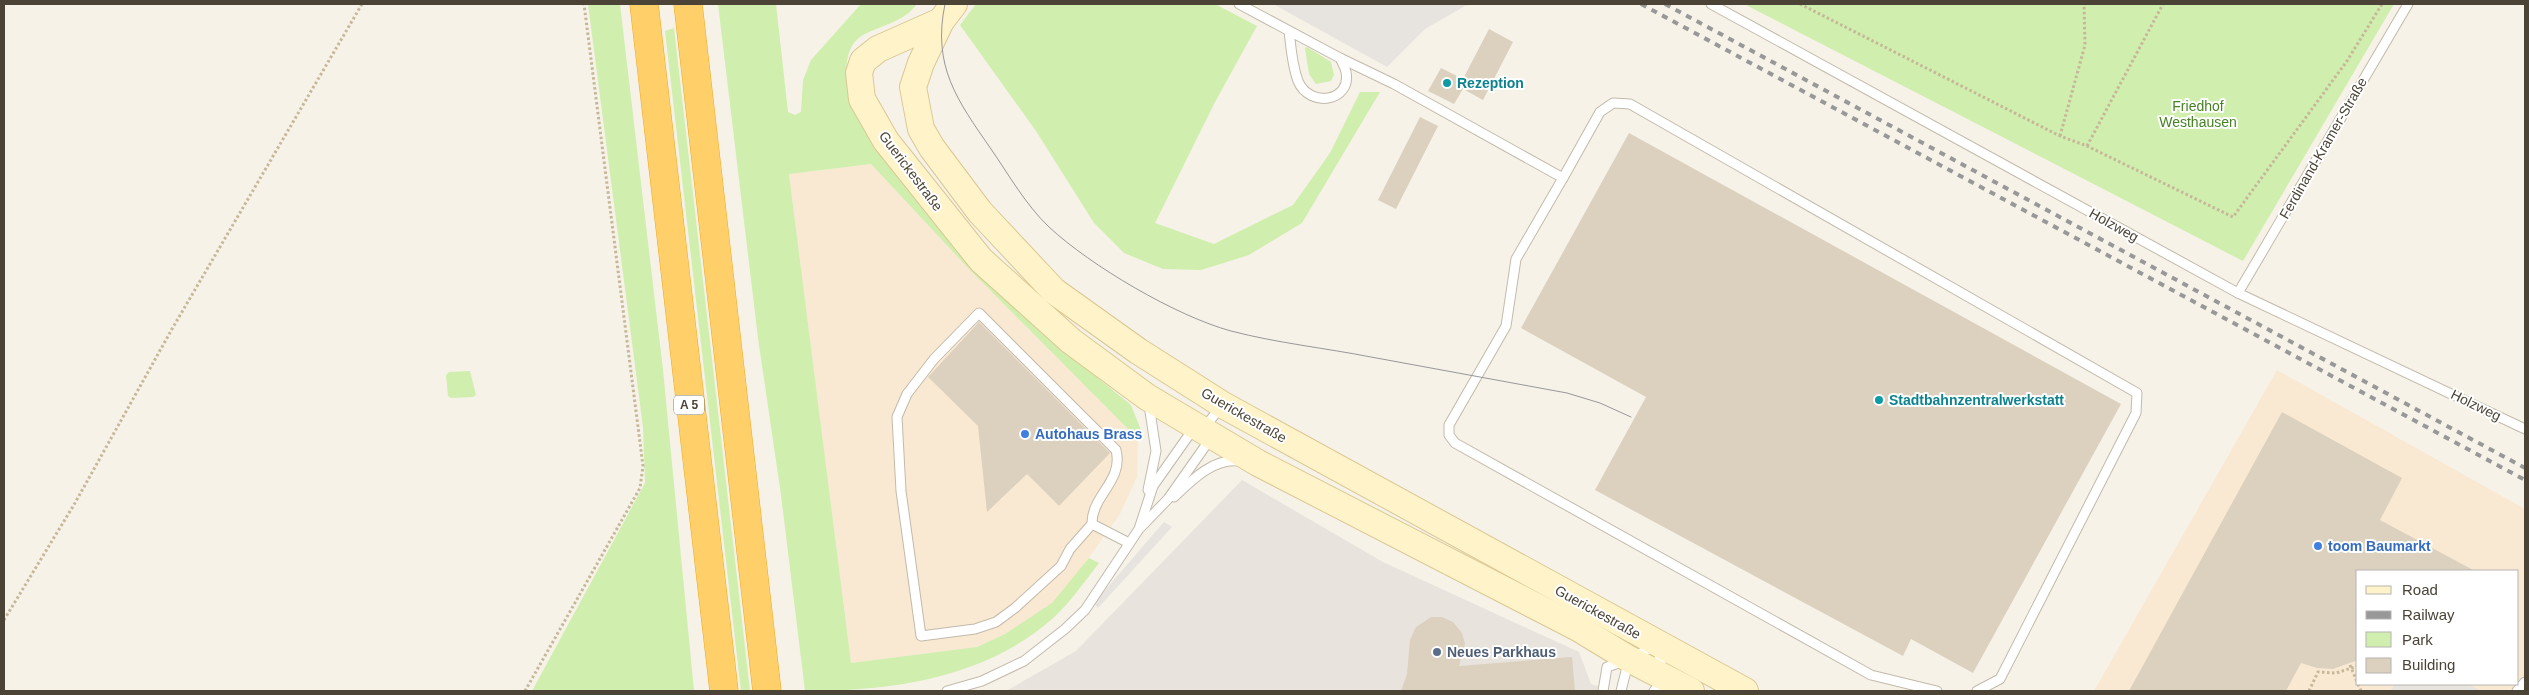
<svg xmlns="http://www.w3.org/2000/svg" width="2529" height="695" font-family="Arial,sans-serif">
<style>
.commercial{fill:#f9e9d2;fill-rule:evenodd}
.industrial{fill:#e8e3dd}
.green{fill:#d0eead}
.parking{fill:#e7e4e0}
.building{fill:#dcd1bf}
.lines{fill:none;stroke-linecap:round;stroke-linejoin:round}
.service-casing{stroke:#c2baaa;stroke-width:11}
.secondary-casing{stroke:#dac893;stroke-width:28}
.motorway-casing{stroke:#eea92a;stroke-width:29}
.path{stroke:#c6b799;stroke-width:3;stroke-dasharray:2.5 2.5;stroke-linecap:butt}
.service{stroke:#fff;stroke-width:9}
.secondary{stroke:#fff3c9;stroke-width:26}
.motorway{stroke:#ffd06a;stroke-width:28}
.tram{stroke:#989898;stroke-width:1}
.rail{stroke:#989898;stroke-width:4;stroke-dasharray:6 6;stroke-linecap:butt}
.culture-dot{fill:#0f9aa8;stroke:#fff;stroke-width:2}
.shop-dot{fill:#3f7fe0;stroke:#fff;stroke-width:2}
.service-dot{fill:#5c6f8a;stroke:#fff;stroke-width:2}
.labels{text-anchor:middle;stroke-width:4;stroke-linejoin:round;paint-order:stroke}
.shield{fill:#fff;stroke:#807b72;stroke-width:1}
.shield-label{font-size:12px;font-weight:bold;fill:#4a4336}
.culture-label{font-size:14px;font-weight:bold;fill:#0d838f;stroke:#fff;text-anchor:start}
.park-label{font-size:14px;fill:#458322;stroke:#fff}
.street-label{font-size:14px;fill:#4a4336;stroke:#fff}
.shop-label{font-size:14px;font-weight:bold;fill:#366cbe;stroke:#fff;text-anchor:start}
.service-label{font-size:14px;font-weight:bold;fill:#4e5e75;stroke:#fff;text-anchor:start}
</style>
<rect width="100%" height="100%" fill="#f6f2e8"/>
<g class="commercial">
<polygon points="871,164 970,270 1138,439 1137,477 1120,514 1075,577 1053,603 1005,634 977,647 851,663 789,174"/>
<path d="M2277 370 2525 509V691H2094ZM2358 571H2518V684H2358Z"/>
</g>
<polygon class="industrial" points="1242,480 1383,562 1579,652 1591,684 1613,691 1006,691 1076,651"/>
<g class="green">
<polygon points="588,4 620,4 663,370 694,691 532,691 645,483 643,427"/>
<path d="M718 4H776L788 112 795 115 801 112 803 80 811 60 861 4H917C904 22 882 25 863 35 839 48 846 88 853 108L1066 352 1131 405 1141 430 1138 439 970 270 871 164 789 174 851 663 977 647 1005 634 1052 603 1089 558 1099 563C1084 582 1071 602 1052 619 985 678 892 691 805 691L781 495 758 338Z"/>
<polygon points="976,4 1215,4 1257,26 1215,102 1155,223 1214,244 1293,205 1330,153 1360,92 1380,92 1302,223 1249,255 1201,270 1163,269 1124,253 1094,223 1036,131 960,25"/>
<polygon points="1744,4 2394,4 2243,261"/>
<polygon points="674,28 750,691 741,691 665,31"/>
<polygon points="1307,47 1331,62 1334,75 1331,81 1316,84 1309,74 1305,48"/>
<polygon points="470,371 476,395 473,397 451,398 448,396 446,375 449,372"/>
</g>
<g class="parking">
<polygon points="1273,4 1476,4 1465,6 1425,29 1387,67"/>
<polygon points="1164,522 1172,527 1098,608 1094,603"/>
<polygon points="2395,684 2467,684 2481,691 2390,691"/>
</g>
<g class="building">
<polygon points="1489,29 1513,42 1483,100 1463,89 1454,104 1428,91 1441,68 1463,79"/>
<polygon points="1420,117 1438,126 1396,209 1378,200"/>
<polygon points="1629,133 2121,404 1973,673 1911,639 1903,656 1595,490 1646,397 1521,328"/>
<polygon points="979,322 1110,453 1059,506 1027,474 987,512 978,426 928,377"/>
<polygon points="2282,412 2402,478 2380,520 2475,571 2358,571 2358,660 2333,669 2317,668 2301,663 2286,691 2129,691"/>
<polygon points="1431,617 1442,617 1453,622 1462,633 1465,644 1459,666 1572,657 1575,691 1401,691 1407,674 1410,640 1416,627"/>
</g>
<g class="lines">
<g class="service-casing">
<g id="service">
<path d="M1239 4 1340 58C1342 62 1345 67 1346 72 1352 101 1310 109 1298 81 1292 65 1291 47 1289 31"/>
<polyline points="1711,4 2238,293 2525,429"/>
<polyline points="1340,58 1394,84 1563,178 1516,259 1506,326 1449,425 1449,435 1455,443 1871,675 1937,691"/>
<polyline points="1563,178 1600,112 1613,103 1630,104 2137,393 2136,413 2000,679 1977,691"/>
<polyline points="2238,293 2408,4"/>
<polyline points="1148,490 1156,451 1149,405"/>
<path d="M1174 497C1192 480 1212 459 1238 461"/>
<path d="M1092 524 1070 549 1061 566 1015 608 996 622 975 629 921 636 901 491 897 417 907 394 934 359 979 313 1116 450C1124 481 1091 496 1092 524L1129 543"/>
<polyline points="1140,526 1153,486 1189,435 1202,430 1221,407"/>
<polyline points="947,691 982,681 1024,661 1065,629 1085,610 1139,529 1168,499 1206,445 1203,435"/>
<polyline points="1603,691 1607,667 1624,661"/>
<polyline points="1621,691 1629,659 1657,645 1664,678 1654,691"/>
<polyline points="2517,691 2525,682"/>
</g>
</g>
<g class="secondary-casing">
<g id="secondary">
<polyline points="954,4 941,21 921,63 913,87 921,129 932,148 980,212 1054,291 1138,351 1223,405 1745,691"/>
<polyline points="941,21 878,49 863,61 859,73 862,99 886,141 981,260 1071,341 1147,397 1258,463 1578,628 1629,659 1691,691"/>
</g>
</g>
<g class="motorway-casing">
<g id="motorway">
<polyline points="644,4 724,691"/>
<polyline points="688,4 767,691"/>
</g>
</g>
<g class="path">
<polyline points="1800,4 2060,136 2087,146 2233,217 2347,61 2382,4"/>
<polyline points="2060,136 2085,45 2084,4"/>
<polyline points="2087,146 2163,4"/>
<polyline points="4,620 75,503 172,329 362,4"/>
<polyline points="2350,665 2358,684"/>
<polyline points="2358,684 2361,691"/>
<polyline points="525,691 640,488 643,466 584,4"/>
<polyline points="2309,691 2318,672 2336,673 2358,666"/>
</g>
<use href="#service" class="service"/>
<use href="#secondary" class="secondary"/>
<use href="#motorway" class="motorway"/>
<path class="tram" d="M945 4C932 66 957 100 991 149 1009 175 1025 204 1049 227 1091 266 1176 316 1231 331 1277 343 1325 348 1371 357 1436 369 1502 381 1567 393L1600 403 1631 417"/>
<g class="rail">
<polyline points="1641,4 2525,480"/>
<polyline points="1665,4 2525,468"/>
</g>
</g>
<g class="culture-dot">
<circle cx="1447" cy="83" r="5"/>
<circle cx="1879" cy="400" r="5"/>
</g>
<g class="shop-dot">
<circle cx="1025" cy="434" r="5"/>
<circle cx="2318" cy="546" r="5"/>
</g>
<circle class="service-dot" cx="1437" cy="652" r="5"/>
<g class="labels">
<rect class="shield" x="674" y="395.5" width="30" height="19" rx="4"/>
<g class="shield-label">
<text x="689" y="409">A 5</text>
</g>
<g class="culture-label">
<text x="1457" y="88">Rezeption</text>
<text x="1889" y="405">Stadtbahnzentralwerkstatt</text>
</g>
<g class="park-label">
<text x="2198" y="111">Friedhof<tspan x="2198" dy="16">Westhausen</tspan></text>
</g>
<g class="street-label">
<text transform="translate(2323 148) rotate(-60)" y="5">Ferdinand-Kramer-Straße</text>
<text transform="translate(911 171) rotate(53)" y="5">Guerickestraße</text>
<text transform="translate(2114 225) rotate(29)" y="5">Holzweg</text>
<text transform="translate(2476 405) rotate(26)" y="5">Holzweg</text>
<text transform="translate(1244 415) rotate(30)" y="5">Guerickestraße</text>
<text transform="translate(1598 612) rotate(29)" y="5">Guerickestraße</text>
</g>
<g class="shop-label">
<text x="1035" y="439">Autohaus Brass</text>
<text x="2328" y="551">toom Baumarkt</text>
</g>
<g class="service-label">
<text x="1447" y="657">Neues Parkhaus</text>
</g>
</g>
<rect width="2529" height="695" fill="none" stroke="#4a4336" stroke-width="10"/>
<rect x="2356" y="570" width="162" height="115" fill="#ffffff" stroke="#b7b4af"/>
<rect x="2366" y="586" width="25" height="8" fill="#fff3c9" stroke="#b7b4af"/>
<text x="2402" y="595" font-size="15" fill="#4a4336">Road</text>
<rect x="2366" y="611" width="25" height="8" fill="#989898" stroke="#b7b4af"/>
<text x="2402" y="620" font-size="15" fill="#4a4336">Railway</text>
<rect x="2366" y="632" width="25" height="15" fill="#d0eead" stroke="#b7b4af"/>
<text x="2402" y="645" font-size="15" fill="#4a4336">Park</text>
<rect x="2366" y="658" width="25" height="15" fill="#dcd1bf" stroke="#b7b4af"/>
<text x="2402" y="670" font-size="15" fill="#4a4336">Building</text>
</svg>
